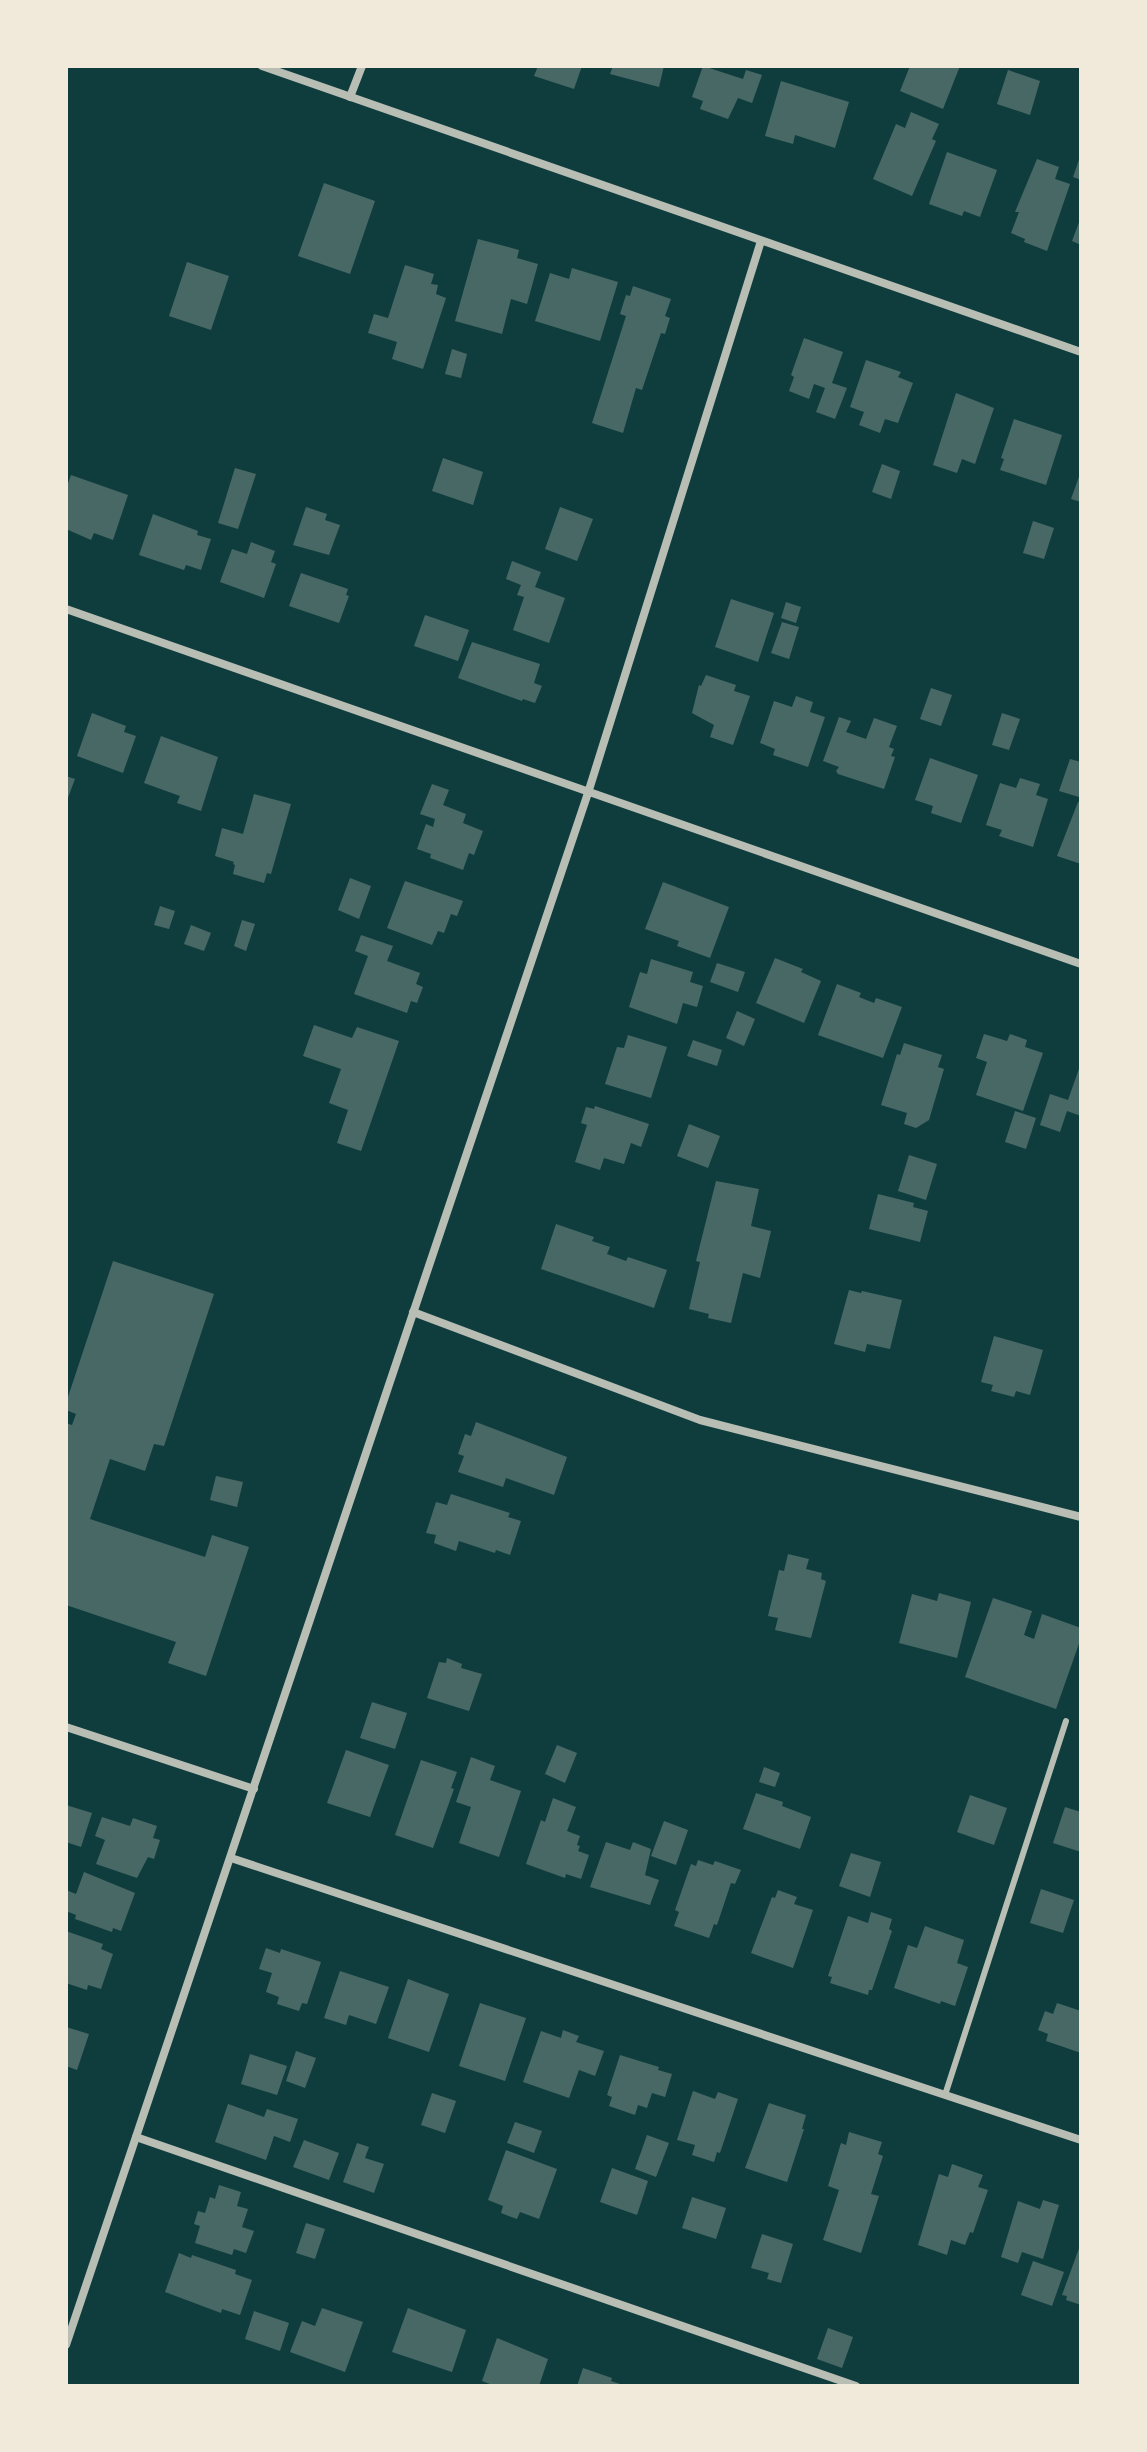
<svg xmlns="http://www.w3.org/2000/svg" width="1147" height="2452" font-family="Mulish,sans-serif">
<style>
.building{fill:#486865}
.lines{fill:none;stroke-linecap:round;stroke-linejoin:round}
.service{stroke:#b8beb3;stroke-width:6}
.minor{stroke:#b8beb3;stroke-width:8}
</style>
<rect width="100%" height="100%" fill="#0f3d3e"/>
<g class="building">
<polygon points="538,66 582,66 574,89 534,76"/>
<polygon points="613,66 664,66 659,87 610,74"/>
<polygon points="703,66 743,79 746,70 762,75 752,103 738,98 728,119 700,109 703,101 692,97"/>
<polygon points="910,66 960,66 943,109 900,91"/>
<polygon points="1008,70 1040,81 1030,115 997,104"/>
<polygon points="781,81 849,102 835,148 795,135 793,144 765,136"/>
<polygon points="911,112 939,124 932,139 936,141 912,196 873,179 896,124 905,128"/>
<polygon points="947,152 997,170 980,217 964,211 962,216 929,204"/>
<polygon points="1081,154 1081,180 1073,177"/>
<polygon points="1037,159 1059,167 1055,179 1070,184 1047,251 1024,242 1025,239 1011,233 1019,212 1015,212"/>
<polygon points="324,183 375,201 350,274 298,256"/>
<polygon points="1081,217 1081,245 1072,241"/>
<polygon points="478,239 519,250 517,258 538,264 527,304 511,299 502,334 455,321"/>
<polygon points="187,262 229,276 211,330 169,316"/>
<polygon points="405,265 434,274 431,284 438,285 436,294 446,298 423,369 392,359 397,342 368,333 374,314 388,318"/>
<polygon points="572,268 618,282 600,341 535,321 550,273 569,279"/>
<polygon points="633,286 671,299 665,316 670,318 665,334 661,333 642,390 636,388 623,433 592,423 626,316 620,314 626,295 630,296"/>
<polygon points="804,338 843,352 832,383 847,388 835,419 816,412 825,388 814,384 809,399 789,391 794,377 791,375"/>
<polygon points="452,349 467,354 461,378 445,374"/>
<polygon points="866,360 901,372 898,377 913,383 898,423 885,419 880,433 859,425 864,412 850,407"/>
<polygon points="956,393 994,408 975,464 962,459 957,473 933,465"/>
<polygon points="1014,419 1062,435 1046,485 1000,470 1004,459 1001,458"/>
<polygon points="443,458 483,472 473,505 432,491"/>
<polygon points="882,464 900,471 891,499 872,492"/>
<polygon points="235,468 256,474 238,529 218,523"/>
<polygon points="1081,471 1081,502 1071,499"/>
<polygon points="71,475 128,495 113,540 94,533 91,540 66,529 66,489"/>
<polygon points="306,507 327,514 325,520 340,525 329,555 293,545"/>
<polygon points="560,507 593,519 577,561 545,549"/>
<polygon points="153,514 198,531 197,535 211,539 201,570 186,565 184,570 139,555"/>
<polygon points="1033,521 1054,528 1044,559 1023,553"/>
<polygon points="251,542 275,551 271,562 276,564 264,598 220,582 232,549 247,554"/>
<polygon points="512,561 541,572 535,587 565,598 549,643 513,630 524,597 517,595 521,585 506,579"/>
<polygon points="301,573 348,589 346,595 349,596 339,623 289,606"/>
<polygon points="731,599 774,613 758,662 715,647"/>
<polygon points="786,602 801,607 796,623 781,618"/>
<polygon points="425,615 469,630 458,661 414,646"/>
<polygon points="782,622 799,627 789,659 771,653"/>
<polygon points="472,642 540,664 534,683 542,686 535,703 523,699 522,701 458,678"/>
<polygon points="706,675 736,685 734,691 750,696 733,745 710,737 714,725 692,713 699,685 701,686"/>
<polygon points="931,688 952,695 941,726 920,719"/>
<polygon points="796,696 813,702 810,712 825,717 808,767 773,755 775,749 760,743 774,701 792,707"/>
<polygon points="92,713 126,726 124,732 136,736 123,773 77,756"/>
<polygon points="1002,713 1020,719 1009,750 992,745"/>
<polygon points="839,717 851,721 846,732 866,739 874,718 897,726 889,747 894,749 891,756 895,757 884,789 838,774 836,771 839,767 823,761"/>
<polygon points="161,736 218,757 201,811 177,803 180,796 144,783"/>
<polygon points="930,758 978,775 961,823 931,813 933,806 915,800"/>
<polygon points="1070,759 1081,762 1079,797 1059,791"/>
<polygon points="66,776 75,779 66,803"/>
<polygon points="1020,778 1040,784 1036,795 1048,799 1033,847 999,836 1002,830 986,825 1000,783 1016,788"/>
<polygon points="432,784 449,790 443,805 466,814 463,823 483,831 474,855 469,853 463,870 430,858 431,854 417,849 426,824 433,827 435,819 420,814"/>
<polygon points="254,794 291,804 271,874 267,873 264,883 233,874 235,865 233,864 234,862 215,856 222,828 243,834"/>
<polygon points="1078,802 1081,803 1081,864 1057,856"/>
<polygon points="350,878 371,886 359,919 338,910"/>
<polygon points="405,881 463,901 457,916 451,914 444,933 438,931 432,945 387,928"/>
<polygon points="663,882 729,907 710,958 677,946 679,941 645,929"/>
<polygon points="160,906 175,911 169,929 154,925"/>
<polygon points="242,920 255,924 246,951 234,946"/>
<polygon points="191,925 211,933 204,951 184,944"/>
<polygon points="361,935 393,946 387,961 420,973 416,984 423,987 417,1003 411,1001 407,1013 354,994 368,956 355,951"/>
<polygon points="775,958 803,969 801,972 821,981 804,1023 756,1003"/>
<polygon points="651,959 693,972 690,982 703,986 697,1007 683,1003 677,1024 629,1007 640,972 647,974"/>
<polygon points="717,963 745,972 738,992 710,982"/>
<polygon points="837,984 861,993 859,997 874,1003 876,998 902,1007 883,1058 818,1035"/>
<polygon points="737,1011 755,1019 744,1046 726,1038"/>
<polygon points="314,1025 352,1038 357,1027 399,1041 361,1151 337,1143 348,1110 329,1103 341,1069 303,1056"/>
<polygon points="984,1034 1007,1041 1010,1034 1027,1040 1025,1047 1043,1053 1023,1111 976,1095 987,1062 976,1058"/>
<polygon points="628,1035 667,1047 651,1098 605,1084 617,1047 624,1048"/>
<polygon points="693,1040 722,1050 717,1066 687,1056"/>
<polygon points="904,1043 942,1055 938,1067 944,1069 929,1120 916,1128 904,1124 907,1113 881,1105 897,1054 900,1055"/>
<polygon points="1081,1063 1081,1116 1067,1111 1060,1132 1040,1125 1050,1094 1068,1100"/>
<polygon points="595,1106 649,1124 641,1147 631,1143 624,1164 604,1158 600,1170 575,1162 587,1125 581,1123 586,1107 594,1109"/>
<polygon points="1015,1111 1036,1118 1026,1149 1005,1142"/>
<polygon points="689,1124 720,1136 708,1168 677,1156"/>
<polygon points="909,1155 937,1164 926,1200 898,1191"/>
<polygon points="716,1181 759,1189 751,1226 771,1231 760,1278 743,1273 731,1323 708,1318 709,1314 689,1309 700,1262 696,1261"/>
<polygon points="878,1194 914,1203 913,1207 928,1211 920,1242 869,1229"/>
<polygon points="556,1224 594,1237 592,1241 610,1247 607,1254 626,1261 628,1257 667,1270 654,1308 541,1269"/>
<polygon points="113,1261 214,1294 164,1446 154,1444 145,1471 110,1459 90,1519 205,1557 212,1535 249,1547 206,1676 168,1663 176,1642 66,1605 66,1423 72,1425 76,1414 66,1410 66,1403"/>
<polygon points="849,1290 861,1293 862,1291 902,1300 890,1349 867,1344 865,1352 834,1344"/>
<polygon points="994,1336 1043,1350 1030,1395 1016,1391 1014,1397 991,1391 993,1385 981,1382"/>
<polygon points="476,1422 567,1457 554,1495 506,1478 503,1487 458,1472 464,1456 458,1454 465,1434 471,1436"/>
<polygon points="216,1476 243,1482 237,1507 210,1500"/>
<polygon points="451,1494 510,1513 508,1517 521,1521 510,1555 496,1550 495,1553 459,1541 456,1551 434,1543 436,1535 426,1533 436,1502 447,1505"/>
<polygon points="788,1554 809,1559 806,1569 822,1573 821,1579 826,1581 811,1638 775,1630 778,1618 768,1616 779,1570 784,1571"/>
<polygon points="939,1593 971,1602 957,1658 899,1643 912,1594 937,1601"/>
<polygon points="993,1598 1032,1611 1024,1635 1034,1639 1042,1614 1081,1628 1081,1638 1056,1709 965,1677"/>
<polygon points="447,1658 462,1664 461,1668 482,1674 469,1711 427,1698 439,1662 446,1663"/>
<polygon points="372,1702 407,1713 395,1749 360,1738"/>
<polygon points="557,1745 577,1753 565,1783 545,1774"/>
<polygon points="346,1750 389,1765 370,1817 327,1803"/>
<polygon points="471,1757 495,1766 490,1780 521,1791 499,1857 459,1843 471,1807 456,1802"/>
<polygon points="421,1760 457,1772 451,1788 454,1789 433,1848 395,1835"/>
<polygon points="764,1767 780,1773 775,1787 759,1782"/>
<polygon points="756,1793 783,1802 782,1806 811,1817 800,1849 743,1829"/>
<polygon points="970,1795 1007,1808 994,1845 957,1832"/>
<polygon points="553,1798 576,1807 567,1831 580,1836 577,1845 580,1846 578,1851 589,1855 581,1879 566,1874 565,1878 526,1864 541,1820 545,1822"/>
<polygon points="66,1805 92,1813 81,1847 66,1842"/>
<polygon points="1065,1807 1081,1812 1081,1852 1053,1843"/>
<polygon points="102,1817 130,1826 133,1818 157,1826 153,1838 160,1840 154,1859 148,1857 137,1878 96,1864 105,1840 95,1836"/>
<polygon points="664,1821 688,1830 676,1865 651,1856"/>
<polygon points="606,1842 630,1850 633,1842 651,1849 645,1875 659,1880 650,1905 590,1887"/>
<polygon points="851,1853 881,1862 870,1897 839,1886"/>
<polygon points="698,1860 713,1865 715,1861 741,1870 735,1884 731,1883 717,1925 714,1924 709,1938 674,1926 679,1912 675,1910 691,1864 696,1866"/>
<polygon points="84,1872 135,1893 121,1931 113,1928 112,1932 75,1919 76,1915 66,1911 66,1890 76,1894"/>
<polygon points="1041,1889 1074,1900 1063,1933 1030,1923"/>
<polygon points="778,1890 797,1897 794,1904 813,1910 793,1968 751,1953 772,1897 775,1898"/>
<polygon points="871,1912 892,1919 889,1929 892,1931 872,1990 869,1990 868,1995 830,1983 832,1977 828,1976 848,1916 868,1923"/>
<polygon points="925,1926 964,1940 957,1963 968,1967 955,2006 941,2001 940,2004 894,1988 908,1945 917,1948"/>
<polygon points="66,1931 103,1944 101,1949 113,1954 101,1989 88,1985 87,1990 66,1983"/>
<polygon points="266,1948 280,1953 281,1949 321,1962 307,2004 302,2003 299,2011 277,2004 279,1997 266,1992 272,1973 259,1969"/>
<polygon points="340,1971 389,1987 376,2024 349,2015 346,2025 324,2018"/>
<polygon points="408,1979 449,1994 429,2052 388,2038"/>
<polygon points="480,2003 526,2018 505,2081 459,2066"/>
<polygon points="1057,2003 1081,2011 1081,2053 1046,2041 1048,2034 1038,2030 1045,2011 1053,2014"/>
<polygon points="66,2027 89,2034 77,2070 66,2066"/>
<polygon points="563,2030 579,2036 576,2042 604,2051 595,2076 579,2070 569,2098 523,2082 541,2031 561,2038"/>
<polygon points="296,2051 316,2058 305,2088 286,2081"/>
<polygon points="250,2054 287,2066 277,2095 241,2084"/>
<polygon points="620,2055 659,2067 658,2070 672,2074 665,2097 652,2093 647,2108 638,2105 635,2115 609,2106 612,2097 607,2095"/>
<polygon points="693,2091 715,2099 718,2092 738,2099 720,2153 717,2152 714,2162 692,2155 695,2145 677,2140"/>
<polygon points="432,2093 456,2101 445,2133 421,2125"/>
<polygon points="769,2103 806,2115 802,2129 804,2129 787,2182 745,2168"/>
<polygon points="228,2104 264,2117 267,2109 298,2119 290,2142 274,2136 266,2160 215,2142"/>
<polygon points="515,2122 542,2131 534,2153 507,2143"/>
<polygon points="849,2132 882,2142 878,2154 883,2156 871,2194 879,2196 861,2253 823,2240 839,2190 828,2186 841,2143 846,2145"/>
<polygon points="647,2135 669,2143 656,2177 635,2169"/>
<polygon points="304,2140 339,2153 329,2180 293,2167"/>
<polygon points="357,2143 369,2147 365,2158 384,2164 374,2193 343,2182"/>
<polygon points="506,2150 557,2169 539,2219 520,2212 517,2219 501,2213 503,2206 488,2200"/>
<polygon points="952,2164 983,2175 978,2187 988,2190 973,2233 970,2232 965,2245 951,2240 947,2255 918,2245 939,2174 948,2177"/>
<polygon points="612,2168 648,2181 637,2215 600,2202"/>
<polygon points="219,2185 241,2192 237,2206 248,2209 242,2227 254,2231 246,2253 234,2249 232,2255 195,2243 200,2226 194,2224 198,2211 205,2213 210,2197 215,2199"/>
<polygon points="692,2197 726,2208 716,2239 682,2228"/>
<polygon points="1043,2200 1059,2205 1043,2259 1022,2252 1018,2263 1001,2257 1018,2201 1040,2209"/>
<polygon points="306,2223 325,2229 315,2259 296,2253"/>
<polygon points="762,2234 793,2244 781,2283 767,2279 769,2273 751,2268"/>
<polygon points="1081,2243 1081,2305 1066,2300 1067,2296 1062,2295"/>
<polygon points="179,2253 191,2258 192,2255 236,2270 235,2274 252,2280 240,2315 222,2309 221,2313 165,2292"/>
<polygon points="1033,2261 1064,2272 1052,2306 1021,2295"/>
<polygon points="322,2308 363,2322 345,2372 290,2352 302,2321 315,2326"/>
<polygon points="408,2308 466,2330 452,2372 392,2352"/>
<polygon points="254,2311 289,2323 280,2351 245,2339"/>
<polygon points="828,2328 853,2337 842,2368 817,2359"/>
<polygon points="497,2338 548,2359 539,2386 495,2386 482,2381"/>
<polygon points="583,2368 612,2378 611,2381 626,2386 577,2386"/>
</g>
<g class="lines">
<polyline class="service" points="945,2095 1066,1721"/>
<g class="minor">
<polyline points="262,66 1081,352"/>
<polyline points="350,97 362,66"/>
<polyline points="66,609 1081,964"/>
<polyline points="413,1312 700,1420 1081,1517"/>
<polyline points="66,1727 254,1789"/>
<polyline points="231,1858 1081,2140"/>
<polyline points="136,2137 856,2386"/>
<polyline points="66,2345 588,793 761,241"/>
</g>
</g>
<rect width="1147" height="2452" fill="none" stroke="#f1e9da" stroke-width="136"/>
</svg>
